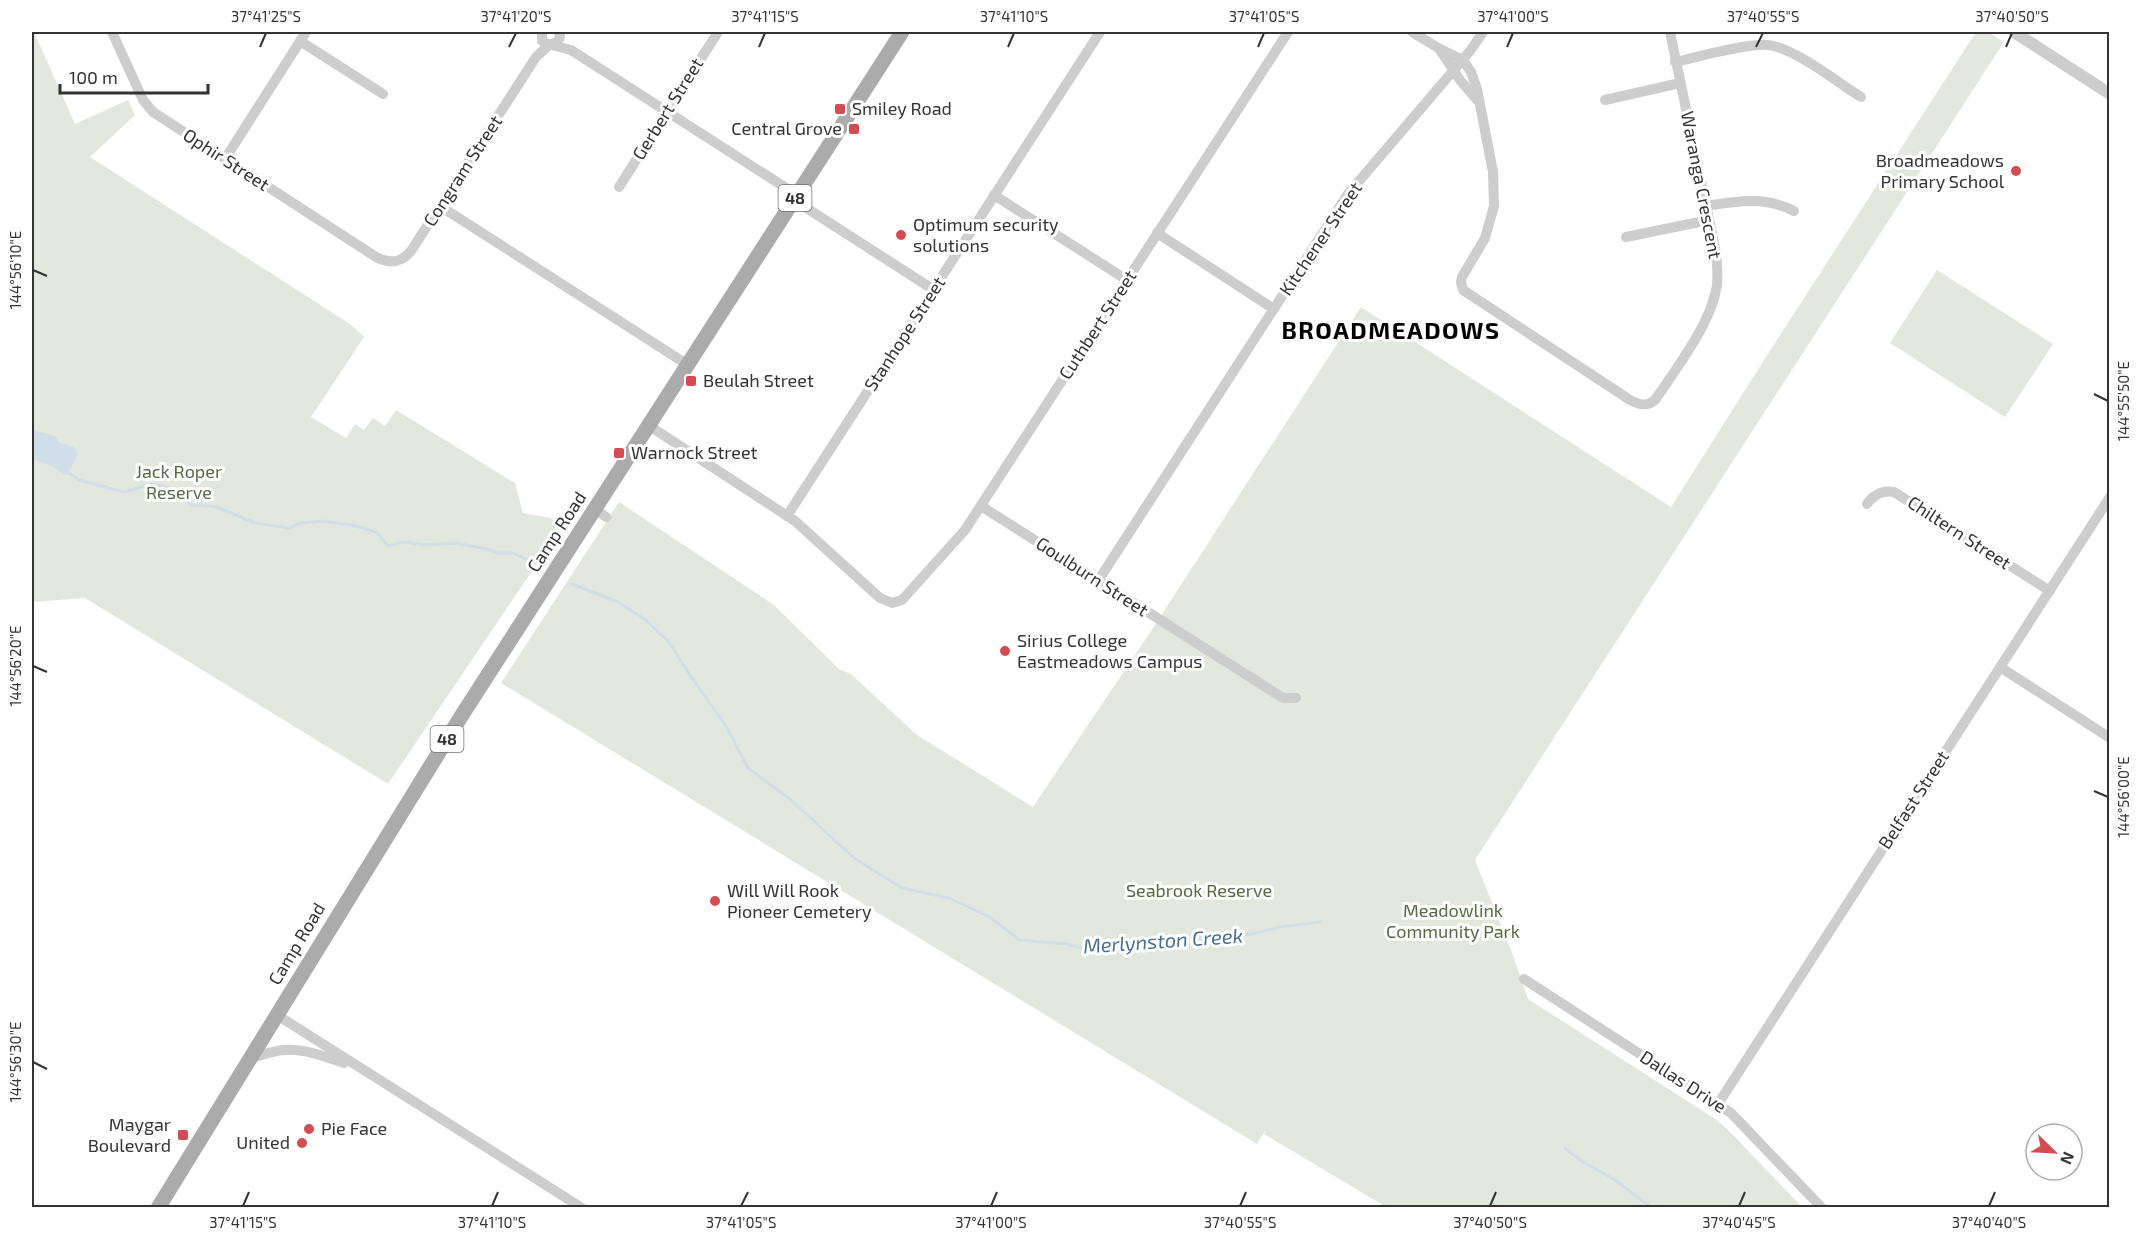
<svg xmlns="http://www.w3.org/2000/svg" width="2141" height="1239" font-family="'Exo 2',sans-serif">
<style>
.green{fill:#e2e8dd}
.water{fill:#cfdee8}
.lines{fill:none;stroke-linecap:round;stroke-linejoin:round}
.stream{stroke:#cfdee8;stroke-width:3}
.minor{stroke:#cdcdcd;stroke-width:10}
.tertiary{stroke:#cdcdcd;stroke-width:12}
.primary{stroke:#ababab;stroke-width:15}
.ticks{fill:none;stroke:#333;stroke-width:2}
.poi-dot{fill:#d24c52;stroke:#fff;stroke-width:2}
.labels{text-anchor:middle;stroke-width:6;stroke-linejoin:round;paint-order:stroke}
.shield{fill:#fff;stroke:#707070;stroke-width:1.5}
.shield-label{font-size:16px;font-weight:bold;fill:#333}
.street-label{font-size:18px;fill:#333;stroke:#fff}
.poi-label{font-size:18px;fill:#333;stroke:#fff;text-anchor:start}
.park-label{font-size:18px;fill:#556a44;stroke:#fff}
.water-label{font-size:20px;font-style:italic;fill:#49708c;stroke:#fff}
.district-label{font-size:24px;font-weight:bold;letter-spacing:1.5px;fill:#000;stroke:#fff}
.neatline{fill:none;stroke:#333;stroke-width:2}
.ticks-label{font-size:15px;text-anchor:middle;fill:#333}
</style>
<rect width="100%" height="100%" fill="#fff"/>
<g class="green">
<polygon points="32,32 34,32 75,124 128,100 135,115 90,157 350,324 364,337 311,417 346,438 355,424 364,430 373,418 385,426 396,410 515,483 523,513 550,518 558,523 559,531 388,784 85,598 32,602"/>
<polygon points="1976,32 1988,32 2004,42 1475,860 1511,950 1528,999 1717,1120 1730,1132 1802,1207 1386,1207 1264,1134 1269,1125 1257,1144 501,683 619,502 774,605 839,669 851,674 917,735 1033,807 1153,628 1361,307 1671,507 1771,349"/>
<polygon points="1937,270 2053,344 2005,417 1890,343"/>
</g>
<polygon class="water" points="32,430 55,436 60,443 74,447 78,455 67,474 65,475 52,466 36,460 32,464"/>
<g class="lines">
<g class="stream">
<polyline points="66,471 79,480 124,492 152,484 170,488 191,505 217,507 255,523 289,528 300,523 322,521 352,525 376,532 388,546 403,542 427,545 455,543 487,549 498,553 513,553 533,562"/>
<polyline points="572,584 616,601 646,620 668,641 690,675 726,726 748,768 790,799 854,858 902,888 949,898 990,917 1019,940 1067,944 1083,949 1251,934 1280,927 1320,922"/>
<polyline points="1565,1148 1583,1162 1615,1180 1652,1208"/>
</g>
<g class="minor">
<path d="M112 32 143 100 153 112 376 257C390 264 401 263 411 251L536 57 549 45"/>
<polyline points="542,32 542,41 549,45 557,42 560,37 559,32"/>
<path d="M1412 32 1440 49 1463 60 1471 72 1477 89 1493 172 1494 206 1485 238 1462 277 1461 282 1463 290 1630 400C1639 405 1647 407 1655 400 1676 369 1709 326 1716 290 1719 278 1717 265 1716 253L1670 32"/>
<polyline points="300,41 383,94"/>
<polyline points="552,45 571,50 797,195"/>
<polyline points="1440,50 1460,80 1477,100"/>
<path d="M1675 62C1698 57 1747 43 1768 45 1795 48 1837 82 1861 97"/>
<polyline points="1605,100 1680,83"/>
<polyline points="225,159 306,32"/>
<polyline points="619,187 718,32"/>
<polyline points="994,195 1127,280"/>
<polyline points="794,200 934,290"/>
<polyline points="440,206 688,365"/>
<path d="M1706 206C1737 201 1765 196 1794 211"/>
<polyline points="1157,233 1274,309"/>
<polyline points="1626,237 1709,220"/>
<polyline points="648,425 795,521 880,598 892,603 902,600 965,530 1288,32"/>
<path d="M1867 504C1874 494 1883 490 1894 492L2050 591"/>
<polyline points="981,506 1283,698 1296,698"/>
<polyline points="595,509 606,517"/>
<polyline points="787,516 1100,32"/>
<polyline points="1098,581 1348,194 1470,51 1483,32"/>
<polyline points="2000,667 2110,738"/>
<polyline points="1524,979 1731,1113 1822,1208"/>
<polyline points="277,1015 582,1208"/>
<path d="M251 1058C262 1055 273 1051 284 1050 303 1048 326 1057 344 1063"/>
<polyline points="1718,1104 2110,497"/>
</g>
<polyline class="tertiary" points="2014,32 2110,94"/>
<polyline class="primary" points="158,1208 462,715 902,32"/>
</g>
<path class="ticks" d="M260 47 266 33M509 47 516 33M759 47 765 33M1008 47 1014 33M1258 47 1264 33M1507 47 1513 33M1756 47 1763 33M2006 47 2012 33M33 270 47 276M2094 394 2108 401M33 666 47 672M2094 791 2108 797M33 1062 47 1069M243 1206 249 1192M492 1206 498 1192M741 1206 748 1192M991 1206 997 1192M1240 1206 1246 1192M1490 1206 1496 1192M1739 1206 1745 1192M1989 1206 1995 1192"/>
<g class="poi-dot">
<rect x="834" y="103" width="12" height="12" rx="3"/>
<rect x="848" y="123" width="12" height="12" rx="3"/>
<circle cx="2016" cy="171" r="6"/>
<circle cx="901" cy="235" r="6"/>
<rect x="685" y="375" width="12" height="12" rx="3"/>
<rect x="613" y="447" width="12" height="12" rx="3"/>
<circle cx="1005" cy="651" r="6"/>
<circle cx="715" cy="901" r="6"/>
<circle cx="309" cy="1129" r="6"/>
<rect x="177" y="1129" width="12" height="12" rx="3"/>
<circle cx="302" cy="1143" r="6"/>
</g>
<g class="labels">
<g class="shield">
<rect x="778.5" y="185" width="33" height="26" rx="4.5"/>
<rect x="430.5" y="726" width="33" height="26" rx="4.5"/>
</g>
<g class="shield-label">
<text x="795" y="204">48</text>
<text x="447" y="745">48</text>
</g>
<g class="street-label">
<text transform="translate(668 109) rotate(-58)" y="6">Gerbert Street</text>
<text transform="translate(226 160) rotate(33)" y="6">Ophir Street</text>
<text transform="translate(463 171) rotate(-57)" y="6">Congram Street</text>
<text transform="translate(1701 185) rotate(79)" y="6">Waranga Crescent</text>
<text transform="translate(1321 239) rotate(-56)" y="6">Kitchener Street</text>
<text transform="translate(1098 325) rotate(-57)" y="6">Cuthbert Street</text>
<text transform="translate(905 334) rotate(-57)" y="6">Stanhope Street</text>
<text transform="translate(557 532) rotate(-57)" y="6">Camp Road</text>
<text transform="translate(1959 533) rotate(33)" y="6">Chiltern Street</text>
<text transform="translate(1092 577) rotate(33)" y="6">Goulburn Street</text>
<text transform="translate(1914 800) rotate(-57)" y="6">Belfast Street</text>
<text transform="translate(297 944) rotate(-59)" y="6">Camp Road</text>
<text transform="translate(1683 1082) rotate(33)" y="6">Dallas Drive</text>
</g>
<g class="poi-label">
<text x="852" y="115">Smiley Road</text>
<text x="842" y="135" text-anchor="end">Central Grove</text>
<text x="2004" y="167" text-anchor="end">Broadmeadows<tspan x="2004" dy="21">Primary School</tspan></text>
<text x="913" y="231">Optimum security<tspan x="913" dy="21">solutions</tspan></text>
<text x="703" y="387">Beulah Street</text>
<text x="631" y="459">Warnock Street</text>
<text x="1017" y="647">Sirius College<tspan x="1017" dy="21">Eastmeadows Campus</tspan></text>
<text x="727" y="897">Will Will Rook<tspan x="727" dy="21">Pioneer Cemetery</tspan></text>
<text x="171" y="1131" text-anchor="end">Maygar<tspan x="171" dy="21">Boulevard</tspan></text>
<text x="321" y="1135">Pie Face</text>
<text x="290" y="1149" text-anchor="end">United</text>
</g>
<g class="park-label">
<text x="179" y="478">Jack Roper<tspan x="179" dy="21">Reserve</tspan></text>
<text x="1199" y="897">Seabrook Reserve</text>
<text x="1453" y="917">Meadowlink<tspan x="1453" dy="21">Community Park</tspan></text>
</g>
<g class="water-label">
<text transform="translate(1163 941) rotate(-4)" y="7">Merlynston Creek</text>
</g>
<g class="district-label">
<text x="1391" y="339">BROADMEADOWS</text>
</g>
</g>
<rect width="2141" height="1239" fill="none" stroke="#ffffff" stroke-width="66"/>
<g transform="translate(2054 1152) rotate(114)"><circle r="28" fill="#ffffff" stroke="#adadad" stroke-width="1.5"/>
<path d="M0-4.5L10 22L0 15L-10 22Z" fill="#d24c52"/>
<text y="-9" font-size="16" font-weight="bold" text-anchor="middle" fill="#333333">N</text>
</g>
<path d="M60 84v9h148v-9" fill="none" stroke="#333333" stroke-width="3"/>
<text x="69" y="84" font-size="18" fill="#333333" stroke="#ffffff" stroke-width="4.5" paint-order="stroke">100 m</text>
<rect x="33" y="33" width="2075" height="1173" class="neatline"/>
<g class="ticks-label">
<text x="266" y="22">37°41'25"S</text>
<text x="516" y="22">37°41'20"S</text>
<text x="765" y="22">37°41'15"S</text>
<text x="1014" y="22">37°41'10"S</text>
<text x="1264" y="22">37°41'05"S</text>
<text x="1513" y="22">37°41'00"S</text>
<text x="1763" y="22">37°40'55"S</text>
<text x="2012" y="22">37°40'50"S</text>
<text transform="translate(16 270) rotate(-90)" y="5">144°56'10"E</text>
<text transform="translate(2124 401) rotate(-90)" y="5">144°55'50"E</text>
<text transform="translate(16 666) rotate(-90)" y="5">144°56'20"E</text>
<text transform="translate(2124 797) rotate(-90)" y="5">144°56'00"E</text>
<text transform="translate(16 1062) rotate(-90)" y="5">144°56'30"E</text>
<text x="243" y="1228">37°41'15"S</text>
<text x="492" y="1228">37°41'10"S</text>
<text x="741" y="1228">37°41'05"S</text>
<text x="991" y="1228">37°41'00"S</text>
<text x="1240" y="1228">37°40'55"S</text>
<text x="1490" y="1228">37°40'50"S</text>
<text x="1739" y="1228">37°40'45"S</text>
<text x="1989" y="1228">37°40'40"S</text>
</g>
</svg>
